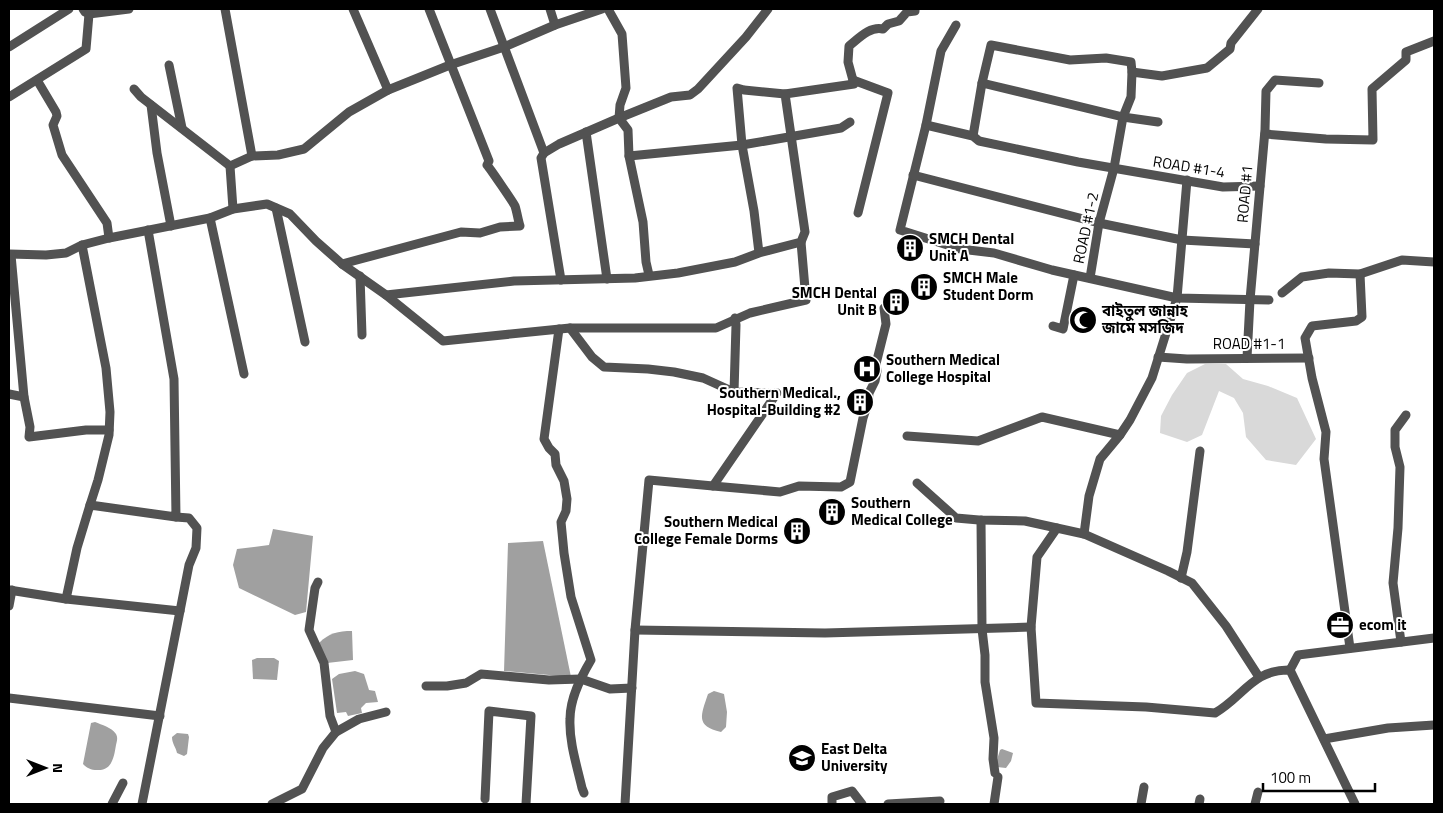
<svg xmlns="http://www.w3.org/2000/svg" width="1443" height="813" font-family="'Titillium Web','Noto Sans Bengali',sans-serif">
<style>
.green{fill:#d9d9d9}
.water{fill:#a0a0a0}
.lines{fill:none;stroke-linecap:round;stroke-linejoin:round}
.minor{stroke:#525252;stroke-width:9}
.labels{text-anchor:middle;stroke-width:4;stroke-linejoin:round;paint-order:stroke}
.street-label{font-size:15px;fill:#000;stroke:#fff}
.poi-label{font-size:15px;font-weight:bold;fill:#000;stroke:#fff;text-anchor:start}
</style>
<rect width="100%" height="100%" fill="#fff"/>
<polygon class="green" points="1205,364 1226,364 1243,379 1268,386 1297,398 1316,439 1296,465 1266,460 1246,437 1243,413 1234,398 1219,391 1202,435 1187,442 1160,433 1161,416 1172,395 1187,373"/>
<g class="water">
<polygon points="273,529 313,536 306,612 295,615 239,588 233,565 237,549 269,545"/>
<polygon points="543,541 571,677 504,671 508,543"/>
<path d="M352 631 353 660 327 663 319 643C329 633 338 631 352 631Z"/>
<polygon points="257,658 274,658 279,661 277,680 253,679 252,660"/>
<polygon points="355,671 364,674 369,690 375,691 378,702 366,703 361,708 362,713 348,716 346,712 337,713 332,679 339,674"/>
<path d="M714 691 724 694 727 712 726 727 721 732C695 726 701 715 708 694Z"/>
<path d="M95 722C102 725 111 727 116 734 118 738 117 740 116 745 114 757 112 771 97 770 91 770 87 768 83 764L91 723Z"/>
<path d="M177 733 188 734 189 737 187 754 184 756 177 753C176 747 172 744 172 737Z"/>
<polygon points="1002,749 1013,753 1011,761 1006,768 997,767 996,763 1000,750"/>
</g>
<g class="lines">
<g class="minor">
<polyline points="83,9 85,12 89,14 129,9"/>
<polyline points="225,9 252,156"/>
<polyline points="353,9 388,90"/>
<polyline points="490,9 544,153 541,158 561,280"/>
<polyline points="550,9 555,25"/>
<polyline points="608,9 622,34 626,88 620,105 619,118 671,97 690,95 698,89 746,37 768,9"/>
<polyline points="956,25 941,51 926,125 900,230 960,249 994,253 1052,270 1177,298 1269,300"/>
<polyline points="9,47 69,9"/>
<polyline points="169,65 182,128"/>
<polyline points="37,80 56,112 57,116 53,125 62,155 107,223 109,238"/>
<polyline points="853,80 888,93 858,213"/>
<polyline points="982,83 991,45 1070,60 1106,58 1131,62 1132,72"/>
<polyline points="134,89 141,97 230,166"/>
<path d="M785 94 854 84 848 62 849 46C859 38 870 26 883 29L888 24 899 21 907 12 915 11V9"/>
<polyline points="9,97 86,49 89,14"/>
<polyline points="151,105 157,153 171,226"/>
<polyline points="926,125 973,136 979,141 1078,162 1223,187 1260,186"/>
<polyline points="586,132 607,279"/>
<polyline points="1265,134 1326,139 1373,140 1372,89 1406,60 1406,52 1434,41"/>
<polyline points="973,136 982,83 1123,117 1158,122"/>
<polyline points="544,153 559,144 619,118 628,130 629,156 643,222 646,262 649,275"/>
<polyline points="629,156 742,145 841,128 850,122"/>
<polyline points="913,175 1099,223 1182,240 1255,244"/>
<polyline points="276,208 305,342"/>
<polyline points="233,209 230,166 252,156 278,155 304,149 349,112 388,90 450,65 504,47 555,25 602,9"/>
<polyline points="210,218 244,374"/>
<polyline points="82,245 106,368 110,412 109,435 98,480 90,505"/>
<polyline points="9,254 46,255 66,253 82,245 109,238 210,218 233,209 267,204 290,214 316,241 342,264 386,295 443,341 570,328 716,328 750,313 806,300 801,242"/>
<polyline points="11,255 24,397 30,427 29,437 86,430 109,430"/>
<path d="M342 264 461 232 480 233 500 227 520 226C518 220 517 212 515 206 513 202 489 167 487 165L489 161 429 9"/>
<polyline points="360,276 362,335"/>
<polyline points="1090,278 1099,223 1114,168 1123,117 1131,97 1132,72 1162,76 1207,68 1230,49 1231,43 1258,9"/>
<polyline points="1282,293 1302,277 1329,273 1360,274 1402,260 1434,262"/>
<polyline points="386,295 514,281 635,278 678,273 735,262 759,253 801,242 805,232 785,94 744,90 737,88 742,145 754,211 759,253"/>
<polyline points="1053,326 1063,329 1074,275"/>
<polyline points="570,328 592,357 604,367 648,369 674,372 703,378 734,392 777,393 713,486 649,480 635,630 625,804"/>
<path d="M559 329 544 439 549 448 555 454 556 465 564 481 567 499 566 511 561 522 564 553 571 597 591 660C581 677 570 698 570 719 569 742 577 766 582 788L584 793"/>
<polyline points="1158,357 1187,359 1309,358"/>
<polyline points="1247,358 1250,300 1265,130 1266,91 1275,80 1319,83"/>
<polyline points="734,392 736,325 735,318"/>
<polyline points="9,394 24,397"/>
<polyline points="907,436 978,441 1042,417 1120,435"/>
<polyline points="917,483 956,518 979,520 1025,521 1084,534 1168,571 1192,583 1226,626 1259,677"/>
<polyline points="713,486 780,492 799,486 841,487 850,482 863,418 868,403 869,393 875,381 877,371 876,364 886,324 884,308"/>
<polyline points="176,517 189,518 197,528 196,548 189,565 180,611"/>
<polyline points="981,520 982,629 985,655 985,682 994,738 993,759 995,773"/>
<path d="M1057 528 1037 557 1031 627 1036 703 1146 707 1215 713C1243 697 1253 669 1290 670L1355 804"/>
<polyline points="1084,534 1089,496 1100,459 1120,435 1130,420 1152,378 1177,298 1187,180"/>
<polyline points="1181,578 1187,552 1200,451"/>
<polyline points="318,582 315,588 309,630 324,663 330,716 336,732"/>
<polyline points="9,590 66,599 180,611 142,804"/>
<polyline points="66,599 77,548 90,505 176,517 174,379 148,230"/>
<polyline points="9,606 12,590"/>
<polyline points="635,630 825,633 1031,627"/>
<polyline points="1401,642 1393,583 1398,528 1400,467 1395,447 1395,430 1406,415"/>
<polyline points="1350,648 1324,459 1326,432 1312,378 1305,338 1312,326 1356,321 1362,317 1360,274"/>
<polyline points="1290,670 1298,655 1434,638"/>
<polyline points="426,686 447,686 466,683 481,674 549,680 581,679 610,689 632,688"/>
<polyline points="9,698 160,716"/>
<polyline points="1324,739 1388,728 1434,725"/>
<polyline points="485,799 489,711 531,716 526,804"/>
<polyline points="112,804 123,783"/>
<polyline points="272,804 302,789 323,748 336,732 359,719 386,712"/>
<polyline points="832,804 832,797 852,791 862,804"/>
<polyline points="888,804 940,801 939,804"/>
<polyline points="994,804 998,777"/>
<polyline points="1141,804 1144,787"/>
<polyline points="1199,804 1200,799"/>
<polyline points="1255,804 1258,792"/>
</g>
</g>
<defs>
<g id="building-disc" transform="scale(1.4375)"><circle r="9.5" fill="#000" stroke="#fff"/><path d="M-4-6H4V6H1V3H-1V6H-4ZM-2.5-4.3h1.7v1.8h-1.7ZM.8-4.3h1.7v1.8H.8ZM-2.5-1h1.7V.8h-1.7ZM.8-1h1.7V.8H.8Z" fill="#fff"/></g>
<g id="mosque-disc" transform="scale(1.4375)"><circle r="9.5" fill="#000" stroke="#fff"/><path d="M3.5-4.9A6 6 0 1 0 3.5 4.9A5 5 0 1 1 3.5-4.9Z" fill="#fff"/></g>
<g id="hospital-disc" transform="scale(1.4375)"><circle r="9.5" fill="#000" stroke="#fff"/><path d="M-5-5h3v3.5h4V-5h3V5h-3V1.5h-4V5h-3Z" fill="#fff"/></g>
<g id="office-disc" transform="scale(1.4375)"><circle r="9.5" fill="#000" stroke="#fff"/><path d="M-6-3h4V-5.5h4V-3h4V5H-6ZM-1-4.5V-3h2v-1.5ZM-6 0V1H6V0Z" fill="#fff"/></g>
<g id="university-disc" transform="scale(1.4375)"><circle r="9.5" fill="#000" stroke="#fff"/><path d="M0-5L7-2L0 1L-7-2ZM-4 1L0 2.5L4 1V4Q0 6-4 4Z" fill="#fff"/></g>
</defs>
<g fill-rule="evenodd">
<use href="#building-disc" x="910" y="248"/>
<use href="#building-disc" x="924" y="287"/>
<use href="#building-disc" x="896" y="302"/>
<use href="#mosque-disc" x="1083" y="320"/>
<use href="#hospital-disc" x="867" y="369"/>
<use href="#building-disc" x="860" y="402"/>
<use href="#building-disc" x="832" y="512"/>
<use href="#building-disc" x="797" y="531"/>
<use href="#office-disc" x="1340" y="625"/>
<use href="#university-disc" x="802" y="758"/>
</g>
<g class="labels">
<g class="street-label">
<text transform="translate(1189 167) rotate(9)" y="5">ROAD #1-4</text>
<text transform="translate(1245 194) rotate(-85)" y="5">ROAD #1</text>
<text transform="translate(1086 228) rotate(-78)" y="5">ROAD #1-2</text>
<text x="1249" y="349">ROAD #1-1</text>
</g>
<g class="poi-label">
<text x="929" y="244">SMCH Dental<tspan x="929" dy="17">Unit A</tspan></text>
<text x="943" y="283">SMCH Male<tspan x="943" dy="17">Student Dorm</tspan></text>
<text x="877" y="298" text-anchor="end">SMCH Dental<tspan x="877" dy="17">Unit B</tspan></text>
<text x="1102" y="316">বাইতুল জান্নাহ<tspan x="1102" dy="17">জামে মসজিদ</tspan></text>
<text x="886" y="365">Southern Medical<tspan x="886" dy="17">College Hospital</tspan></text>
<text x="841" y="398" text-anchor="end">Southern Medical.,<tspan x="841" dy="17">Hospital-Building #2</tspan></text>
<text x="851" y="508">Southern<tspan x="851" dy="17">Medical College</tspan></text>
<text x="778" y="527" text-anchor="end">Southern Medical<tspan x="778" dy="17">College Female Dorms</tspan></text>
<text x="1359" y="630">ecom it</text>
<text x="821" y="754">East Delta<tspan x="821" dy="17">University</tspan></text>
</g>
</g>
<rect width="1443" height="813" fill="none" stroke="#000000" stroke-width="20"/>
<g transform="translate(45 768) rotate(90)" stroke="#ffffff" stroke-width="4" paint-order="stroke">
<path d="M0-4L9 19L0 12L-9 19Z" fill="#000000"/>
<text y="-8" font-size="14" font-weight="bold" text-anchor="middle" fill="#000000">N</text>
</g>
<path d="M1263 783v8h112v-8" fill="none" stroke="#000000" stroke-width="2.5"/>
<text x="1270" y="783" font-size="15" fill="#000000" stroke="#ffffff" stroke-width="4" paint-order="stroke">100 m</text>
</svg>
